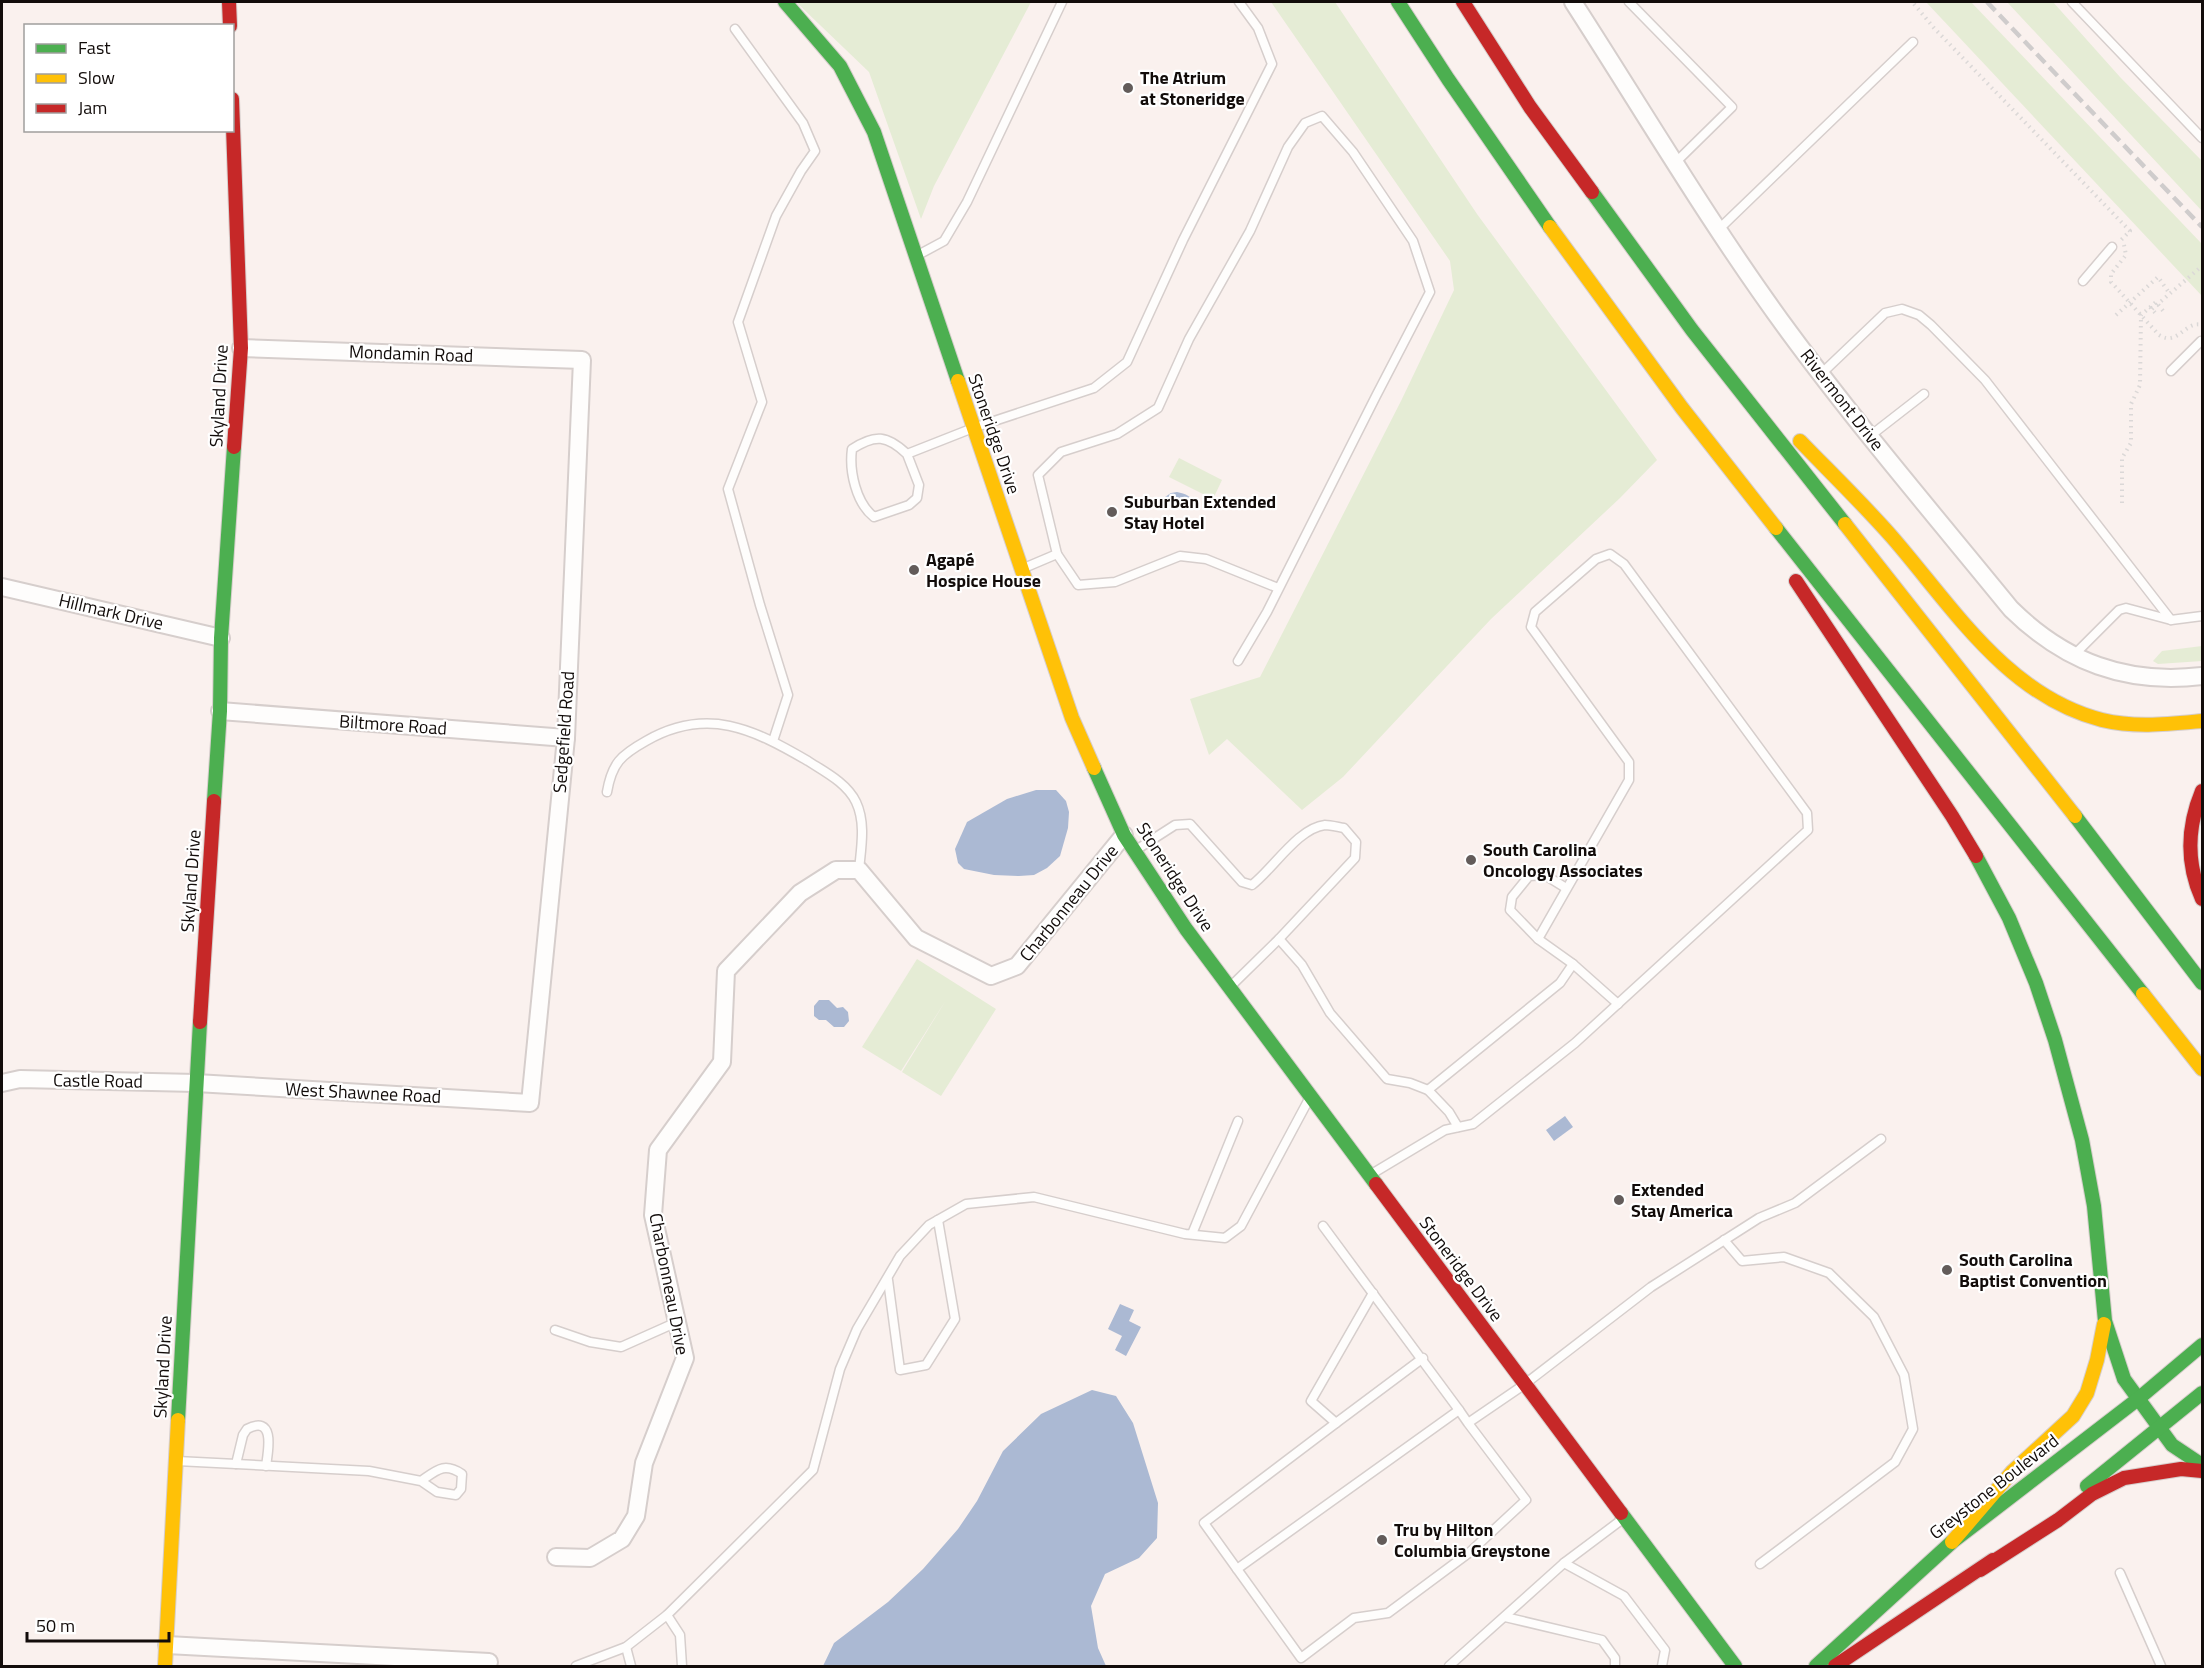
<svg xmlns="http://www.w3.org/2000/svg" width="2204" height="1668" font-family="'Titillium Web',sans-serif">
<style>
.green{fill:#e5ecd5}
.water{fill:#abb9d3}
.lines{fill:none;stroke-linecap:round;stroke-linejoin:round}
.lane-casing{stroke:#d6cecc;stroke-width:11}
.street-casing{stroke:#d6cecc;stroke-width:20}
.fast-casing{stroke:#d6cecc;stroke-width:16}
.slow-casing{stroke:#d6cecc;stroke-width:16}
.jam-casing{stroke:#d6cecc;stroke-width:16}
.path{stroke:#dbd8d7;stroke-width:4;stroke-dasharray:1.5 4.5;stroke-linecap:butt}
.lane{stroke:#fefdfc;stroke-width:8}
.street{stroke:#fefdfc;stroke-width:16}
.fast{stroke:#4caf50;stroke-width:14}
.slow{stroke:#ffc107;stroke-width:14}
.jam{stroke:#c62828;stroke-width:14}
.rail{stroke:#cfcccc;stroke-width:4.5;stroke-dasharray:12 6;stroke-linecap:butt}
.path-bridge{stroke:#dbd8d7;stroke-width:4;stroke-dasharray:1.5 4.5;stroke-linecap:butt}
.poi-dot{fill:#635c5a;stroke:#fff;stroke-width:2}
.labels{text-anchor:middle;stroke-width:4.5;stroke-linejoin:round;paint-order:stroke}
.poi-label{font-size:18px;font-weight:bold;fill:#120c0a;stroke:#fff;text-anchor:start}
.street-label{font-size:18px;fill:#120c0a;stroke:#fff}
</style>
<rect width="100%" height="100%" fill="#faf1ee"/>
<g class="green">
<polygon points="796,2 1031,2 934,186 921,219 869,72"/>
<polygon points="1271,2 1335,2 1477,214 1657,460 1620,498 1491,619 1343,777 1302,810 1227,739 1209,755 1190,699 1260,677 1401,401 1454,290 1450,261"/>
<polygon points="1926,2 1971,2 2202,244 2202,296"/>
<polygon points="2007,2 2053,2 2120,77 2202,161 2202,211"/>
<polygon points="1179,458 1222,480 1213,499 1169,477"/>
<polygon points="2202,646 2202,661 2158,664 2153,661 2162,651"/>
<polygon points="917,959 996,1009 941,1096 902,1072 946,1000 901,1071 862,1047"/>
</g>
<g class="water">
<path d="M1177 492C1185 494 1193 496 1195 505L1193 509 1188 510 1167 507 1164 502 1165 497 1171 493Z"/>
<polygon points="1036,790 1056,790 1066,801 1069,812 1068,828 1060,856 1047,868 1034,875 1019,876 994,875 964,869 958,863 955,849 967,822 1007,799"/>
<polygon points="819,1000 829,1000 837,1008 843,1007 848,1012 849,1021 844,1027 834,1027 826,1020 819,1020 814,1016 814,1006"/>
<polygon points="1565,1116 1573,1127 1554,1141 1546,1130"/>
<polygon points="1120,1304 1134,1310 1129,1321 1141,1327 1126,1356 1115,1350 1122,1336 1108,1329"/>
<polygon points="1092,1390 1116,1396 1133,1423 1158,1503 1157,1538 1139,1558 1105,1574 1091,1606 1098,1648 1106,1666 823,1666 834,1643 888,1602 923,1569 958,1529 977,1501 1003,1451 1041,1414"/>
</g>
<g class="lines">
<g class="lane-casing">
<g id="lane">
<polyline points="1629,2 1732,107 1675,163"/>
<polyline points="2072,2 2202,138"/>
<polyline points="735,29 803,123 815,151 801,171 776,216 738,322 762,402 728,489 760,605 788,695 773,741"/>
<polyline points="1718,230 1913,42"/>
<polyline points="918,255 944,241 967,202 1062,2"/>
<polyline points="2083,281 2112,247"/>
<polyline points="2171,371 2201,341"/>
<polyline points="1821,374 1885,313 1902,309 1919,315 1931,325 1985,380 2171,620"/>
<polyline points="1870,436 1924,394"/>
<path d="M907 454 919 485 917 498 909 505 874 517C856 503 849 471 852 449 875 434 887 435 907 454L973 428 1094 388 1127 362 1183 240 1272 64 1258 28 1239 2"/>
<polyline points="1057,554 1078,585 1115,582 1180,556 1206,559 1278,588"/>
<polyline points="1024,568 1057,554 1038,475 1061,452 1117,434 1158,408 1189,339 1250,231 1288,147 1305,123 1322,116 1353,152 1413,241 1430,292 1376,396 1267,612 1238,661"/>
<polyline points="2073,656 2119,610 2126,608 2171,620 2202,616"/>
<path d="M607 792C612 763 621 755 646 741 707 706 753 729 808 761 825 772 847 783 856 802 866 823 861 848 859 870"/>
<path d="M1136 850 1175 825 1190 824 1242 882 1252 885C1273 869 1298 828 1325 825 1330 825 1338 827 1344 828L1356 842 1355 858 1279 939 1230 987"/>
<polyline points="1279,939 1302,965 1330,1013 1387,1079 1410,1083 1428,1090 1449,1112 1458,1127"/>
<polyline points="1538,939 1510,910 1512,897 1529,876 1545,875 1566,888"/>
<polyline points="1573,964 1618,1004"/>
<polyline points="1370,1175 1445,1130 1473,1124 1575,1043 1808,830 1807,813 1624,564 1610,554 1596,559 1535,612 1531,627 1629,762 1629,780 1538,939 1573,964 1560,983 1428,1090"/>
<polyline points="1323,1226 1459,1410"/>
<polyline points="1192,1234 1238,1121"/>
<polyline points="1724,1240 1742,1261 1784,1257 1829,1273 1874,1317 1904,1375 1913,1429 1895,1462 1760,1564"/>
<polyline points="888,1280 900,1370 926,1365 955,1319 938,1220"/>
<polyline points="1373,1293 1311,1401 1336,1423 1423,1358"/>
<polyline points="555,1330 590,1342 621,1347 677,1322"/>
<polyline points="1468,1423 1526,1500 1470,1552 1388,1613 1354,1618 1301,1658 1237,1569 1459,1410 1468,1423 1525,1384 1651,1287 1759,1218 1795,1203 1881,1139"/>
<path d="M177 1461 369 1471 421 1481 437 1492 456 1495 461 1489 462 1474C444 1462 437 1470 421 1481"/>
<path d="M236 1464 243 1435 247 1429C276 1414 268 1452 266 1466"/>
<polyline points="1624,1518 1564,1563 1624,1596 1665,1650 1662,1666"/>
<polyline points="1237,1569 1204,1523 1336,1423"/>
<polyline points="2120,1573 2161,1666"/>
<polyline points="667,1615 680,1635 682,1666"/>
<polyline points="1505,1617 1602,1640 1615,1658 1615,1666"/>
<polyline points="626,1647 631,1666"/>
<polyline points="576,1666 626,1647 667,1615 813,1470 840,1369 857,1329 900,1256 929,1225 966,1204 1034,1197 1185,1234 1225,1238 1241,1226 1309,1099"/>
<polyline points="1449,1666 1564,1563"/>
</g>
</g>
<g class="street-casing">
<g id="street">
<path d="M1573 2C1644 112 1711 226 1789 332 1859 427 1936 517 2011 609 2065 662 2126 685 2202 676"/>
<polyline points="2,587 221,638"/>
<polyline points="220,711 566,738"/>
<polyline points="2,1083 20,1079 196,1083 530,1103 566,738 582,360 241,348"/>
<polyline points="556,1557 590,1558 622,1539 636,1516 644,1463 685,1358 653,1215 658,1150 722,1062 726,971 800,893 836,870 859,870 916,938 991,976 1017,966 1124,835"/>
<polyline points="167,1645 489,1662"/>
</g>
</g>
<g class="fast-casing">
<g id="fast">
<polyline points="785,2 840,66 874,132 958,381"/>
<polyline points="1398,2 1448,79 1550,227"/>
<polyline points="1592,192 1692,330 1845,524"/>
<polyline points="1776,528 2143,994"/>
<polyline points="1094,768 1124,835 1186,929 1376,1184"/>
<polyline points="214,801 220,711 221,638 234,447"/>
<polyline points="2075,816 2202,983"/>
<polyline points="1976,856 2009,918 2036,983 2055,1040 2082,1140 2094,1206 2105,1321 2124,1379 2172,1445 2202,1465"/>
<polyline points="178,1420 200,1022"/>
<polyline points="2087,1486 2202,1393"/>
<polyline points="1621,1513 1735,1666"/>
<polyline points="1816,1666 1952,1542 2138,1399 2202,1345"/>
</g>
</g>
<g class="slow-casing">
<g id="slow">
<polyline points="1550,227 1682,408 1776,528"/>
<polyline points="958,381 1072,718 1094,768"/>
<path d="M1800 441C1831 473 1863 504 1892 537 1952 606 2007 696 2102 720 2135 728 2169 724 2202 721"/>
<polyline points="1845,524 2075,816"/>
<polyline points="2143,994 2202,1069"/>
<polyline points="1952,1542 2012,1472 2073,1416 2087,1393 2097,1360 2104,1324"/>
<polyline points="165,1666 178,1420"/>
</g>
</g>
<g class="jam-casing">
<g id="jam">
<polyline points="229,2 230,26"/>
<polyline points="1463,2 1530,107 1592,192"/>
<polyline points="232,99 241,348 234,447"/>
<polyline points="1796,581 1952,816 1976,856"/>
<path d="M2202 791C2187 827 2186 863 2202 899"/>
<polyline points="200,1022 214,801"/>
<polyline points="1376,1184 1621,1513"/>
<polyline points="1980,1570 2058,1520 2092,1494 2124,1478 2181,1469 2202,1471"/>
<polyline points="1835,1666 1993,1560"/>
</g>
</g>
<g class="path">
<polyline points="1914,4 1934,28 2130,231 2121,240"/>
<path d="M2124 245 2126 255 2111 274V282L2159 335C2178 347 2185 320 2202 325"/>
<polyline points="2150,307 2158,316"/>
<polyline points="2116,315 2158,277 2170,294"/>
<polyline points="2122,503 2122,458 2131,443 2131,404 2140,385 2141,315 2156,302 2164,312"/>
</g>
<use href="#lane" class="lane"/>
<use href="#street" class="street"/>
<use href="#fast" class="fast"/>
<use href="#slow" class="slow"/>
<use href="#jam" class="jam"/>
<polyline class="rail" points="1987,2 2202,227"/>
<polyline class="path-bridge" points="2152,309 2202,266"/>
</g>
<g class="poi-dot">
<circle cx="1128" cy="88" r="6"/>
<circle cx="1112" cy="512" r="6"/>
<circle cx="914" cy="570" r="6"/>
<circle cx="1471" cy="860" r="6"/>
<circle cx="1619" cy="1200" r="6"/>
<circle cx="1947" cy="1270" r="6"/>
<circle cx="1382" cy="1540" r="6"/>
</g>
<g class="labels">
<g class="poi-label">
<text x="1140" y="84">The Atrium<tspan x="1140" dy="21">at Stoneridge</tspan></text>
<text x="1124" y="508">Suburban Extended<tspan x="1124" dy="21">Stay Hotel</tspan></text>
<text x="926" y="566">Agapé<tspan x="926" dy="21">Hospice House</tspan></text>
<text x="1483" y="856">South Carolina<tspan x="1483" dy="21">Oncology Associates</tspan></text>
<text x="1631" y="1196">Extended<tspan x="1631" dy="21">Stay America</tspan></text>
<text x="1959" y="1266">South Carolina<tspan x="1959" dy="21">Baptist Convention</tspan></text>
<text x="1394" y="1536">Tru by Hilton<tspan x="1394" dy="21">Columbia Greystone</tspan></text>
</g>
<g class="street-label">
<text transform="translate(411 354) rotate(2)" y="6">Mondamin Road</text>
<text transform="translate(219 396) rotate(-87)" y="6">Skyland Drive</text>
<text transform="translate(1842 400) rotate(52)" y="6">Rivermont Drive</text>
<text transform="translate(994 434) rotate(71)" y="6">Stoneridge Drive</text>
<text transform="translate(111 612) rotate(13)" y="6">Hillmark Drive</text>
<text transform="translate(393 725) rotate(4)" y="6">Biltmore Road</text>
<text transform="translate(564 732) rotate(-86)" y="6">Sedgefield Road</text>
<text transform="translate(1175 877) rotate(57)" y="6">Stoneridge Drive</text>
<text transform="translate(191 881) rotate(-86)" y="6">Skyland Drive</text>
<text transform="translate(1069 903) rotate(-51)" y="6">Charbonneau Drive</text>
<text transform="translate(98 1081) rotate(1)" y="6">Castle Road</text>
<text transform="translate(363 1093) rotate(3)" y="6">West Shawnee Road</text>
<text transform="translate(1461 1269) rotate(53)" y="6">Stoneridge Drive</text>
<text transform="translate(669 1284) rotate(79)" y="6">Charbonneau Drive</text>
<text transform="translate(163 1367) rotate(-87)" y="6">Skyland Drive</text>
<text transform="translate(1994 1487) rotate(-38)" y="6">Greystone Boulevard</text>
</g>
</g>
<rect width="2204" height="1668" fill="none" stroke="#120c0a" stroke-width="6"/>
<rect x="24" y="24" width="210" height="108" fill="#ffffff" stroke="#a09e9d" stroke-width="1.5"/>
<rect x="36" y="44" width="30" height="9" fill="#4caf50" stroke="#a09e9d" stroke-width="1.5"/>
<text x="78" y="54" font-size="18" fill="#120c0a">Fast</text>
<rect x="36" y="74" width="30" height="9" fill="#ffc107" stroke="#a09e9d" stroke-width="1.5"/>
<text x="78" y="84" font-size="18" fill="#120c0a">Slow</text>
<rect x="36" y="104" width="30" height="9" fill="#c62828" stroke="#a09e9d" stroke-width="1.5"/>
<text x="78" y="114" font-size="18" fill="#120c0a">Jam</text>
<path d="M27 1632v9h142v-9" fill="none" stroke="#120c0a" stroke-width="3"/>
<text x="36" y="1632" font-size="18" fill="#120c0a" stroke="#ffffff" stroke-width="4.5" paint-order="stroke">50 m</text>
</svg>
